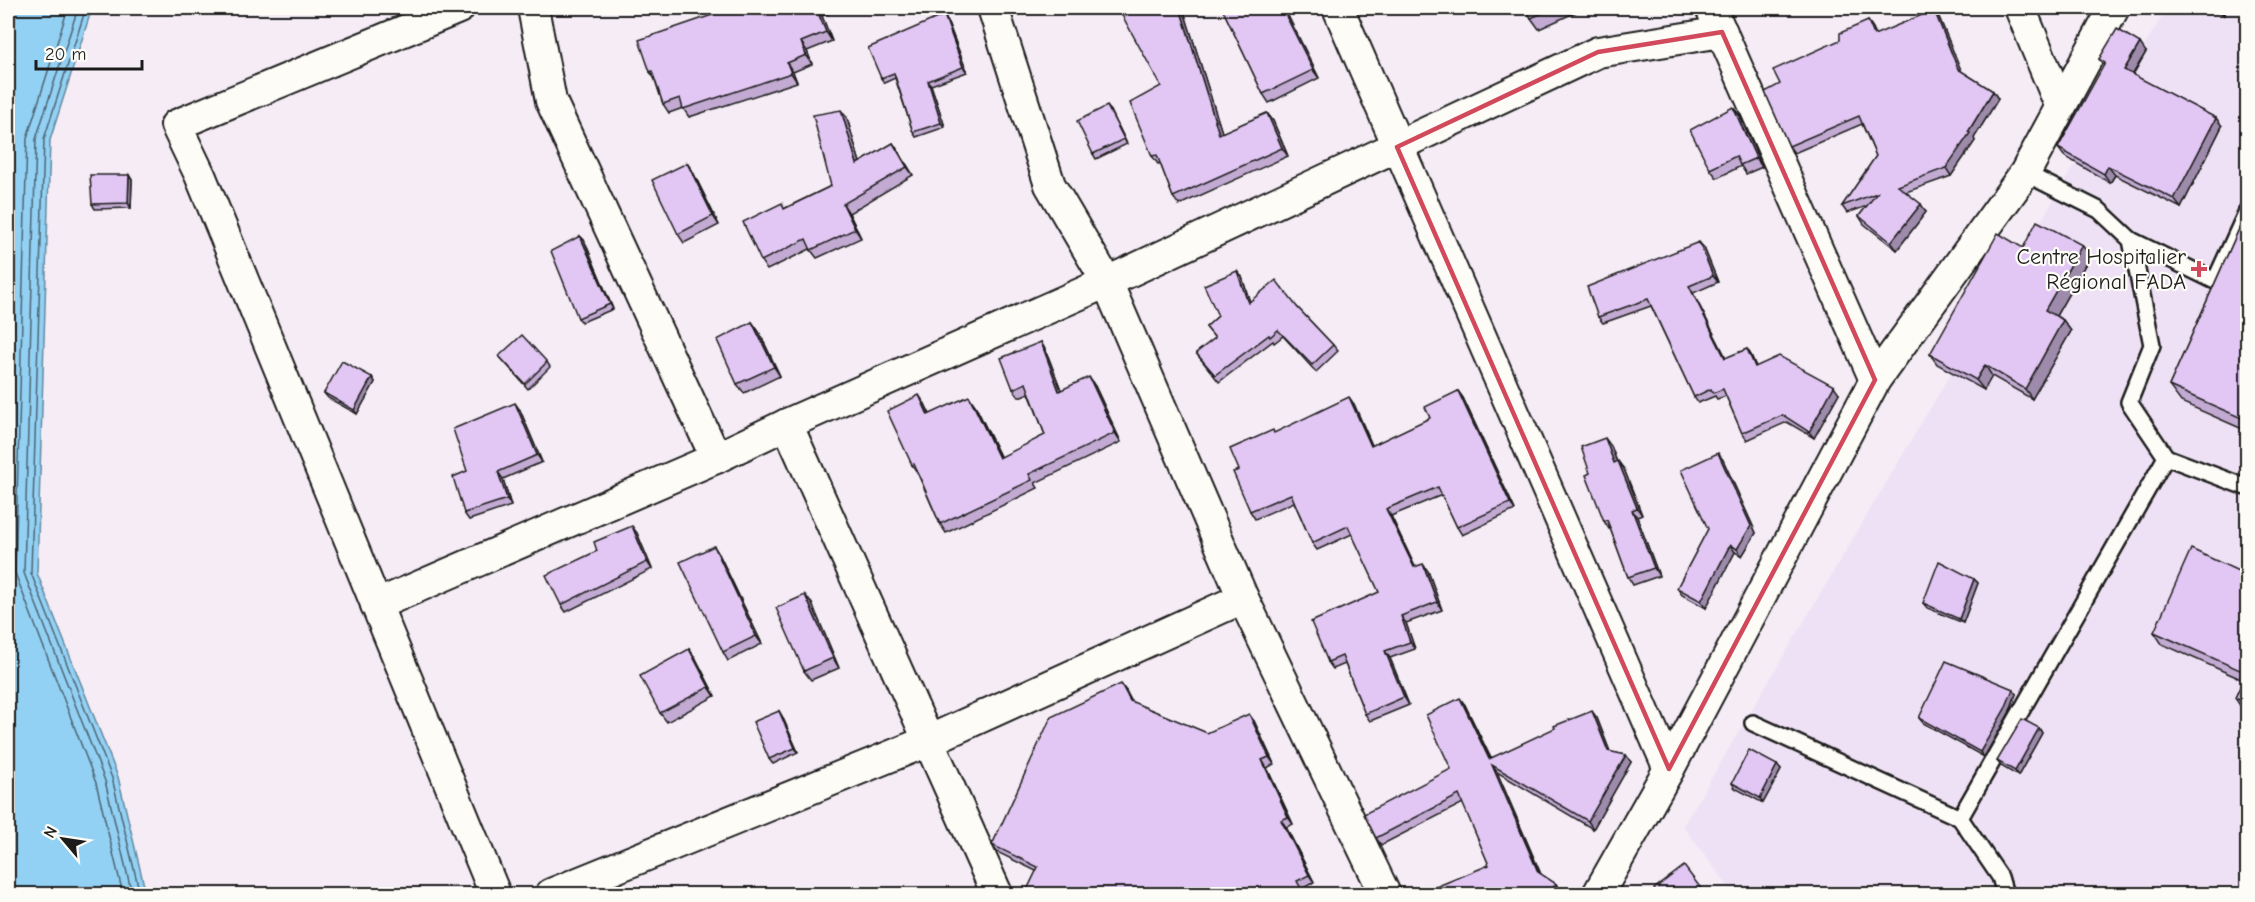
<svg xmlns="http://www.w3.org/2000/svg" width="2255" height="902" font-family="'Comic Neue',sans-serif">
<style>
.built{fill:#efe1f5}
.water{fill:#93d1f4;stroke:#63899e;stroke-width:1.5}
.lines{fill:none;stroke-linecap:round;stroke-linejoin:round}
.shore{stroke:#4c6472;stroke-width:1.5}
.service-casing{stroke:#1c1c1c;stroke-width:20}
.minor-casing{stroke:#1c1c1c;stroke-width:34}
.service{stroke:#fdfcf7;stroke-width:15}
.minor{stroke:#fdfcf7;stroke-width:30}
.wall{fill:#c2aad2;stroke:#1c1c1c;stroke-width:1.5}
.shaded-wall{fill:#9e8bab;stroke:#1c1c1c;stroke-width:1.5}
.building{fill:#e2c6f4;stroke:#1c1c1c;stroke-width:1.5}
.marked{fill:none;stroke:#d1495b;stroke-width:4.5;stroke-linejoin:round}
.poi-dot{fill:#d1495b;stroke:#fdfcf7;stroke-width:2}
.labels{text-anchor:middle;stroke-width:4.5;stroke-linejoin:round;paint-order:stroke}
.poi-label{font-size:22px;fill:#1c1c1c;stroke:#fdfcf7;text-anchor:end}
</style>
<rect width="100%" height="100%" fill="#f5ecf6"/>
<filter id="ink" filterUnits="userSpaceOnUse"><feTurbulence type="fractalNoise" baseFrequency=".0167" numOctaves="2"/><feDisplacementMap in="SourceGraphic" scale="12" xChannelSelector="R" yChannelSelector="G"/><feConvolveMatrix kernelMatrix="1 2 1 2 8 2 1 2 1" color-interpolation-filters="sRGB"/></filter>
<g filter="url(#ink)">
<polygon class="built" points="2167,8 2247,8 2247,894 2078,894 1980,884 1973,894 1734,894 1683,826"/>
<polygon class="water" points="8,8 92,8 50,140 37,573 118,777 146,894 8,894"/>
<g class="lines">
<g class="shore">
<polyline points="68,8 27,138 15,573 96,783 123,894"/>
<polyline points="78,8 36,139 24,573 105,781 132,894"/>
<polyline points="86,8 44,139 31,573 112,778 140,894"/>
</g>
<g class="service-casing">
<g id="service">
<polyline points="2131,240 2215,281 2248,209"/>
<polyline points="2166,457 2248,488"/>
<polyline points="1753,723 1960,818 2000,877 2005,894"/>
<polyline points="1960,818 2166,457 2129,402 2152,345 2131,240 2099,210 2025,173"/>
</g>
</g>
<g class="minor-casing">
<g id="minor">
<polyline points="459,8 176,125 200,175 495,894"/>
<polyline points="533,8 551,101 716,458"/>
<polyline points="993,8 1050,185 1107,282 1243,598 1385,894"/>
<polyline points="1338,8 1669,769"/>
<polyline points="1711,8 1875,380"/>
<polyline points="2020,8 2060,105"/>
<polyline points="787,424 997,894"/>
<polyline points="376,605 716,458 787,424 1107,282 1598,52 1722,32"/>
<polyline points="551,894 928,741 1243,598"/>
<polyline points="1598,894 1669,769 1875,380 2025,173 2114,8"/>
</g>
</g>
<use href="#service" class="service"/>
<use href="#minor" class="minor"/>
</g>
<g class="wall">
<polygon points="712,8 841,8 822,16 832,41 807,51 812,64 793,72 797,82 689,117 683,108 669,113 663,104 655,79 650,72 715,14"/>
<polygon points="1183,8 1222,133 1267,113 1273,121 1288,156 1179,205 1173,197 1160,163 1158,164 1152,156 1161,86"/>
<polygon points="1222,8 1284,8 1319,78 1269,103 1263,94"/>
<polygon points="1389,8 1401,8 1392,12"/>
<polygon points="1526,8 1585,8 1539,29 1531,18"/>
<polygon points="1938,8 1947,8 1941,11"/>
<polygon points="2208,8 2227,8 2224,15"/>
<polygon points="1934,10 1939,17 1961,71 1993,91 1998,99 1974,138 1975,141 1951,176 1906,192 1926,212 1897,250 1864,224 1859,216 1867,206 1847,213 1842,206 1876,156 1862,124 1794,153 1789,146 1840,40 1868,21 1873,28 1876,35"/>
<polygon points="944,15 947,20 967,72 931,85 945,127 916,137 913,132 895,78 884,83 881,78"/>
<polygon points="2146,52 2133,75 2216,118 2222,126 2181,208 2115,175 2110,183 2064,156 2058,148 2104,66 2099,59"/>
<polygon points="1733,107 1740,116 1762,167 1746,174 1741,166 1717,178 1710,169"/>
<polygon points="1111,111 1127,144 1096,159 1093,154"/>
<polygon points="847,118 860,163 893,143 913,175 849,213 861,238 817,258 810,249 767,270 761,261 785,208 831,186"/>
<polygon points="687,163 693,172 719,225 684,243 678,234"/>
<polygon points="129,175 132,180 131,208 95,209 92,204"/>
<polygon points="2247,211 2247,431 2181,402 2169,386"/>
<polygon points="580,236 584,240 613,309 582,322 578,318"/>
<polygon points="1704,248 1718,282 1693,293 1726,358 1747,349 1751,355 1756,367 1839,393 1814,438 1787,422 1747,440 1742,433 1726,396 1717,399 1715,396 1698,403 1694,397 1651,306 1603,323 1598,317"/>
<polygon points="2023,248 2090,256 2056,316 2063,320 2071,331 2032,399 1992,376 1984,390 1937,364 1930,354"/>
<polygon points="1242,277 1250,302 1297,307 1333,345 1338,351 1316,372 1283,336 1274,343 1273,341 1219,382 1196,353 1215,338 1206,327 1218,316"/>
<polygon points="752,322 759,332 780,376 744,393 737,384"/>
<polygon points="1041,342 1046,351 1061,390 1095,386 1121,442 1035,483 1038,488 946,533 940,524 917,472 912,465 925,404 930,414 975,405 1001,458 1045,435 1029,393 1019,397 1013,389"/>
<polygon points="499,356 547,362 550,367 528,389"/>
<polygon points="372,377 375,382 357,414 328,398 324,393"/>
<polygon points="1458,391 1463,398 1515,510 1462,535 1457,527 1442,495 1391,516 1415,567 1428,571 1442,610 1406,623 1415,649 1390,658 1409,705 1370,721 1365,714 1345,664 1333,669 1328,662 1379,592 1352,534 1317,550 1312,543 1294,502 1255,519 1250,511 1239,470 1275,433 1354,404 1372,446 1430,418"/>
<polygon points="520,410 542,462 503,479 511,506 469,520 464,513 467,471"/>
<polygon points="1611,446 1617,462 1624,469 1642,515 1637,517 1659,576 1633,585 1628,577 1610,528 1609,529 1604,521"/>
<polygon points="1723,460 1756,533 1742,556 1735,552 1706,608 1682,595 1677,588 1708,529"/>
<polygon points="637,533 652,569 566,612 561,605"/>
<polygon points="719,554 762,644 728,661 723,652"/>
<polygon points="2247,575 2247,711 2243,710 2235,698 2243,680 2162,644 2154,632"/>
<polygon points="1974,579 1978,583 1963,623 1927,608 1923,603"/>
<polygon points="805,595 812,604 839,668 811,680 804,671"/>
<polygon points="689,649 696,659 715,696 667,722 660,713"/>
<polygon points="1126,691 1132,702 1207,733 1254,721 1274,764 1267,768 1293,824 1286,827 1314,882 1302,889 1036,871 997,852 992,845"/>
<polygon points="2016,694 2009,713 1984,757 1923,723 1919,718"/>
<polygon points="1465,705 1491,758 1597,718 1610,752 1626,755 1631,762 1593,829 1497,772 1541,874 1556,884 1561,891 1489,865 1463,803 1381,845 1376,838 1451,769"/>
<polygon points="779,711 782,716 798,752 773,764 769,759"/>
<polygon points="2039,728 2042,733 2018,776 2001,766 1997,761"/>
<polygon points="1777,765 1781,770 1763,803 1735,788 1732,783"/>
</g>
<g class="shaded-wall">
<polygon points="816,8 822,16 832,41 826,32"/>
<polygon points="1180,8 1183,8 1225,142 1219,134"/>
<polygon points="1282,8 1284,8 1319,78 1313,70"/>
<polygon points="2219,8 2227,8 2224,15"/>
<polygon points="1934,10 1939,17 1964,77 1958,69"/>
<polygon points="944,15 947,20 967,72 963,67"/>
<polygon points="1868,21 1873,28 1879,43 1874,35"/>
<polygon points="801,42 807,51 812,64 806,55"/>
<polygon points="2140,43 2146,52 2130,79 2124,70"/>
<polygon points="787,63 793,72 797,82 791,73"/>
<polygon points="928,81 931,85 945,127 941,123"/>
<polygon points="1993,91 1998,99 1974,138 1975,141 1951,176 1946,168"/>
<polygon points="1107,106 1111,111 1127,144 1124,139"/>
<polygon points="1733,107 1740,116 1762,167 1756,158"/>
<polygon points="841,110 847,118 863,173 857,164"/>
<polygon points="1267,113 1273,121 1288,156 1282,148"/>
<polygon points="2216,118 2222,126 2181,208 2174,199"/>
<polygon points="893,143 899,152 913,175 907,167"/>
<polygon points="687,163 693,172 719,225 713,216"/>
<polygon points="2108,166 2115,175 2110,183 2104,174"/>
<polygon points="129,175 132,180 131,208 128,203"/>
<polygon points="843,204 849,213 861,238 855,229"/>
<polygon points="1921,204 1926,212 1897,250 1891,242"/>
<polygon points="580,236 584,240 613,309 610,304"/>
<polygon points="1699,242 1704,248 1718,282 1713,276"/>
<polygon points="2082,245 2090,256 2053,321 2045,310"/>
<polygon points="1237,271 1242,277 1252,310 1248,303"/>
<polygon points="1689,286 1693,293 1730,365 1725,358"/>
<polygon points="2063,320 2071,331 2032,399 2025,389"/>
<polygon points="752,322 759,332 780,376 774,367"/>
<polygon points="1041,342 1046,351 1065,400 1059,391"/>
<polygon points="1747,349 1751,355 1759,374 1755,367"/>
<polygon points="1985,365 1992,376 1984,390 1976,380"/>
<polygon points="372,377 375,382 357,414 354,410"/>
<polygon points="1089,377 1095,386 1121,442 1115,433"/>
<polygon points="1834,386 1839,393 1814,438 1809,432"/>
<polygon points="1458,391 1463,398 1515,510 1510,503"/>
<polygon points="919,395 925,404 934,424 928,415"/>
<polygon points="969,396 975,405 1005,467 999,458"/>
<polygon points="1349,397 1354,404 1376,454 1371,446"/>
<polygon points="515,403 520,410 542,462 537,455"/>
<polygon points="1605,438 1611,446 1620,471 1614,463"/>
<polygon points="1718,453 1723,460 1756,533 1742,556 1737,549"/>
<polygon points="1618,461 1624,469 1642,515 1637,508"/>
<polygon points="498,472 503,479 511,506 507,499"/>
<polygon points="1386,509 1391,516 1419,575 1414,567"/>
<polygon points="1632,510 1637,517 1659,576 1654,568"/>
<polygon points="632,526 637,533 652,569 647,562"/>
<polygon points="1730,545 1735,552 1706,608 1701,601"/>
<polygon points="714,546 719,554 762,644 756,636"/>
<polygon points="1423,564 1428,571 1442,610 1437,602"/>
<polygon points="1974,579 1978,583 1963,623 1959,619"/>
<polygon points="805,595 812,604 839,668 833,658"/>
<polygon points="1401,616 1406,623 1415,649 1410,642"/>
<polygon points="689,649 696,659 715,696 709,687"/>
<polygon points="1385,651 1390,658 1409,705 1404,697"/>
<polygon points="1121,684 1126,691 1135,709 1130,701"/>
<polygon points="2013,689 2016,694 2009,713 1984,757 1980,752"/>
<polygon points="1460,698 1465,705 1494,766 1489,759"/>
<polygon points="779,711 782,716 798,752 795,748"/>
<polygon points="1592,711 1597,718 1613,759 1608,751"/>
<polygon points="1249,714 1254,721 1274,764 1269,757"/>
<polygon points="2039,728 2042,733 2018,776 2015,771"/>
<polygon points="1626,755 1631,762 1593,829 1588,821"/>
<polygon points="1262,760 1267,768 1293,824 1288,817"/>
<polygon points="1492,765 1497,772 1543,880 1538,872"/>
<polygon points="1777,765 1781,770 1763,803 1760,798"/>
<polygon points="1281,820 1286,827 1314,882 1309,875"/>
<polygon points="1556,884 1561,891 1558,894 1548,894"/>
</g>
<g class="building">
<polygon points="712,8 816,8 826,32 801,42 806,55 787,63 791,73 683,109 680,98 663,104 652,71 650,72 639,40 715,14"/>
<polygon points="1118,8 1180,8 1219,134 1267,113 1282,148 1173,197 1157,155 1152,156 1130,103 1161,86"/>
<polygon points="1222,8 1282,8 1313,70 1263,94"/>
<polygon points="1526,8 1554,8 1531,18"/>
<polygon points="1934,10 1958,69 1993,91 1968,132 1970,133 1946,168 1898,186 1921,204 1891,242 1859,216 1877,193 1842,206 1876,156 1859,116 1789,146 1765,92 1780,84 1773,70 1840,40 1840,33 1868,21 1874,35"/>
<polygon points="944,15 963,67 928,81 941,123 913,132 894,73 881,78 868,48"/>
<polygon points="2117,29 2140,43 2124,70 2216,118 2174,199 2108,166 2104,174 2058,148 2105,63 2099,59"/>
<polygon points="1107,106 1124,139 1093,154 1077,121"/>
<polygon points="1733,107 1756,158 1740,165 1736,156 1710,169 1690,130"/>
<polygon points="841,110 857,164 893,143 907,167 843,204 855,229 811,250 806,239 761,261 743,222 782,203 784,209 831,186 813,115"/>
<polygon points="687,163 713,216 678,234 652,180"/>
<polygon points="90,175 129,175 128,203 92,204"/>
<polygon points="2247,211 2247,417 2246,420 2169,386"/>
<polygon points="2037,221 2082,245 2045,310 2063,320 2025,389 1985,365 1976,380 1930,354 1998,233 2023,248"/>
<polygon points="580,236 610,304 578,318 551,251"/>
<polygon points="1699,242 1713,276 1689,286 1725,358 1747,349 1755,367 1779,356 1834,386 1809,432 1783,415 1742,433 1723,389 1713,393 1711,389 1694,397 1648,299 1598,317 1587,287"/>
<polygon points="1237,271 1248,303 1276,280 1297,307 1333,345 1312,365 1278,330 1270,337 1269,335 1215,375 1196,353 1215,338 1206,327 1218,316 1204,285"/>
<polygon points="752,322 774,367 737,384 717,340"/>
<polygon points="522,335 547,362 525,384 499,356"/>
<polygon points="1041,342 1059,391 1089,377 1115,433 1029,474 1032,480 940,524 914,464 912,465 887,411 919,395 928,415 969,396 999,458 1045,435 1026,383 1013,389 1001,358"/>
<polygon points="342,361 372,377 354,410 324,393"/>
<polygon points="1458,391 1510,503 1457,527 1438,487 1386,509 1414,567 1423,564 1437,602 1401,616 1410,642 1385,651 1404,697 1365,714 1342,656 1328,662 1311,622 1379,592 1348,526 1312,543 1291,494 1250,511 1233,472 1239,470 1230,449 1273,430 1274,433 1349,397 1371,446 1430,418 1425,407"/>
<polygon points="515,403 537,455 498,472 507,499 464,513 453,477 467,471 453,429"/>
<polygon points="1605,438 1614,463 1618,461 1637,508 1632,510 1654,568 1628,577 1607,520 1604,521 1586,475 1590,473 1581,447"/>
<polygon points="1718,453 1751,526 1737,549 1730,545 1701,601 1677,588 1708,529 1681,470"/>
<polygon points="632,526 647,562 561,605 546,575 597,551 594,542"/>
<polygon points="714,546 756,636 723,652 680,562"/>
<polygon points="2191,549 2247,575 2247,703 2235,698 2247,673 2154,632"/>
<polygon points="1939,561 1974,579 1959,619 1923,603"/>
<polygon points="805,595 833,658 804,671 776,608"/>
<polygon points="689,649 709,687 660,713 640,676"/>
<polygon points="1946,661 2013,689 2005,709 1980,752 1919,718"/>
<polygon points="1121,684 1130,701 1207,733 1249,714 1269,757 1262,760 1288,817 1281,820 1309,875 1297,881 1304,894 1025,894 1038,867 992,845 1051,717"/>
<polygon points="1460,698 1489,759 1555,728 1554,726 1592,711 1608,751 1626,755 1588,821 1492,765 1538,872 1556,884 1548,894 1427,894 1426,891 1489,865 1459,795 1376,838 1364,814 1451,769 1426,715"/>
<polygon points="779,711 795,748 769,759 753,722"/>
<polygon points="2022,719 2039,728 2015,771 1997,761"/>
<polygon points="1749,750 1777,765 1760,798 1732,783"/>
<polygon points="1684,866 1705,894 1658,894 1654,889"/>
</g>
</g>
<path class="marked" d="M1722 32 1875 380 1669 769 1397 147 1598 52Z"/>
<path class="poi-dot" d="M2196 260h6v6h6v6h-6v6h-6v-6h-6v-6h6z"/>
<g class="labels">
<g class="poi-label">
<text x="2186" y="264">Centre Hospitalier<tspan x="2186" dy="25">Régional FADA</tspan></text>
</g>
</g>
<rect width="2255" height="902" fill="none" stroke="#fdfcf7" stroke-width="30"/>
<rect x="15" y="15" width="2225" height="872" fill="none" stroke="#1c1c1c" stroke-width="2" filter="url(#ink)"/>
<g transform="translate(63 839) rotate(299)" stroke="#fdfcf7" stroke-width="4.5" paint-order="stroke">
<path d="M0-4.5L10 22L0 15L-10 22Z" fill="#1c1c1c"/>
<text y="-9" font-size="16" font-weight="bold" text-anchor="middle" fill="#1c1c1c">N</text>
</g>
<path d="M36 60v9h106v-9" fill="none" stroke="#1c1c1c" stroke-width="3"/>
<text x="45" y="60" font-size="18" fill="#1c1c1c" stroke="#fdfcf7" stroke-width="4.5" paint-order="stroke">20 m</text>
</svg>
